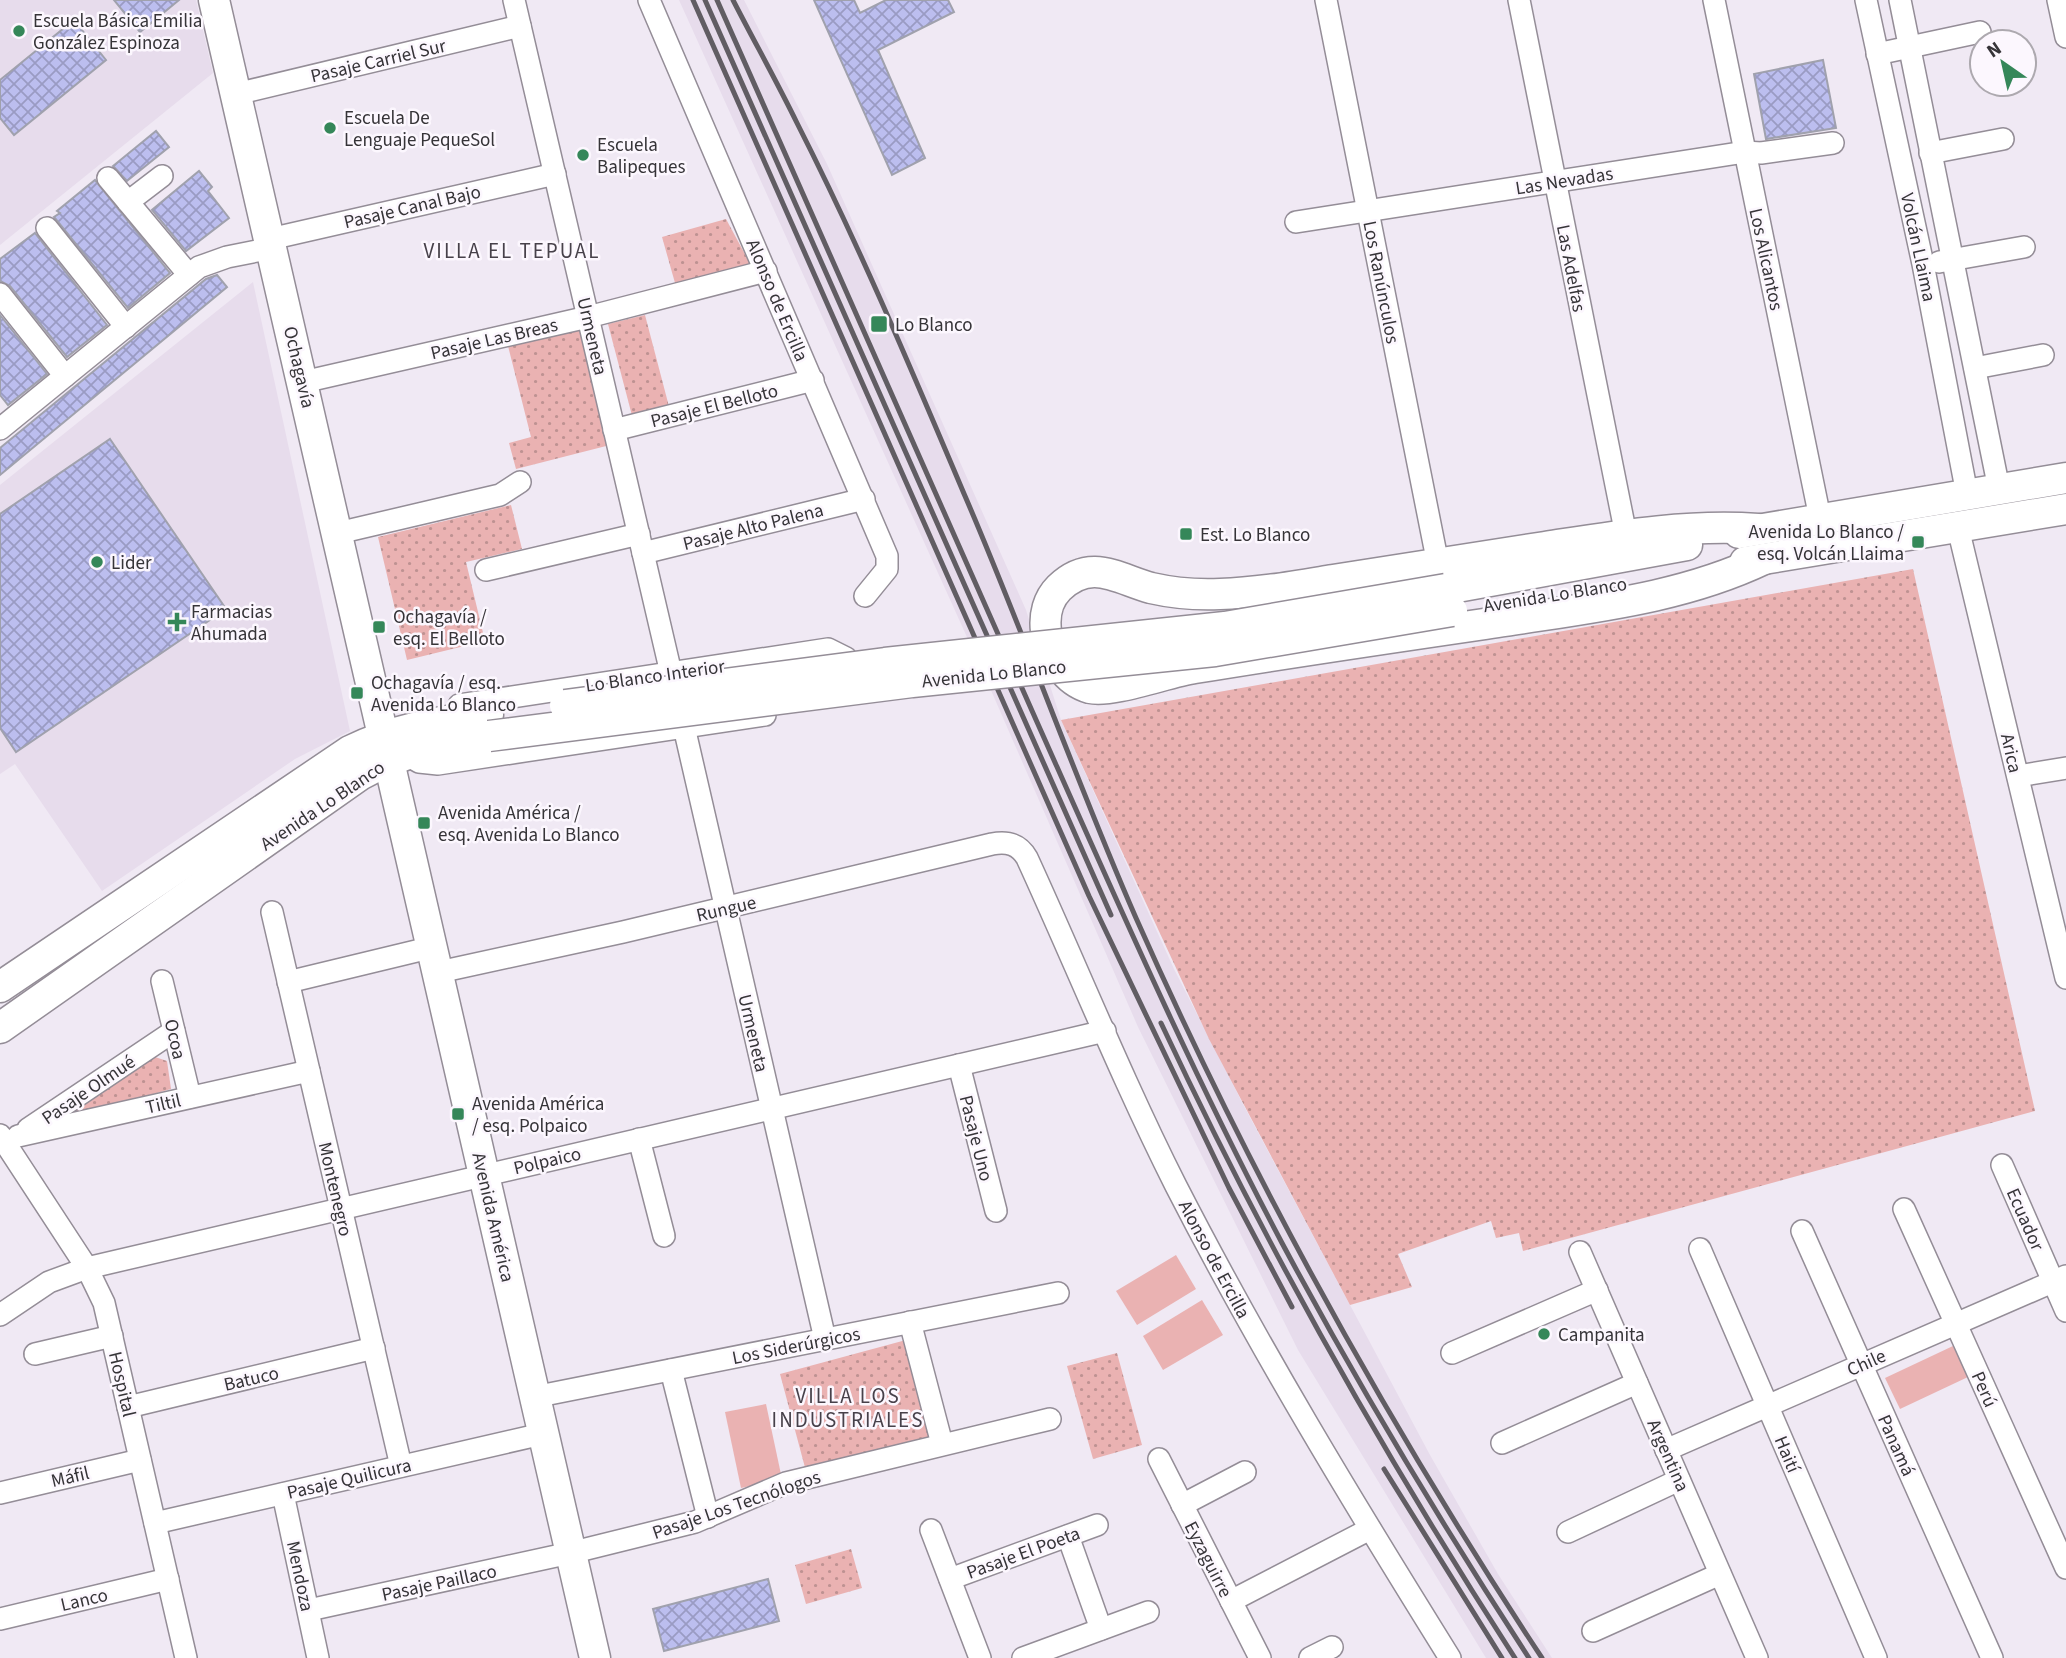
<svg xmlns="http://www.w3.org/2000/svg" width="2066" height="1658" font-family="'Source Sans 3',sans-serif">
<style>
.built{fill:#e7dcec}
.green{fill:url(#green-dots)}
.pitch{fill:#eab2b2}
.building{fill:url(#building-cross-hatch);stroke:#a0a1ad;stroke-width:2}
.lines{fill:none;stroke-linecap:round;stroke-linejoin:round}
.minor-casing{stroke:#948d97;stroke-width:24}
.secondary-casing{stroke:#948d97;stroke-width:33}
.minor{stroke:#fff;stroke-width:21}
.secondary{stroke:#fff;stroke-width:30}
.rail{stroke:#615d63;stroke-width:5}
.secondary-bridge-casing{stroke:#948d97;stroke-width:33;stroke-linecap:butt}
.secondary-bridge{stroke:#fff;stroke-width:30}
.poi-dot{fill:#358759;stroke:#fcf7fe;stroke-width:2.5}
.labels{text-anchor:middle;stroke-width:5;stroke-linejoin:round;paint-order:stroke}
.poi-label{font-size:19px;fill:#363438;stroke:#fcf7fe;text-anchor:start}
.street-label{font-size:19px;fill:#363438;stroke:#fcf7fe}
.neighbourhood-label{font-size:21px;letter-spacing:2px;fill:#47414a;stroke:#fcf7fe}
</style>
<defs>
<pattern id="green-dots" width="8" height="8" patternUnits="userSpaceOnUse" patternTransform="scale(1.75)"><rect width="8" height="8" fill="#eab2b2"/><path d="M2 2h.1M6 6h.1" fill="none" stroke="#be9292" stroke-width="1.8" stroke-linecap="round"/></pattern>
<pattern id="building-cross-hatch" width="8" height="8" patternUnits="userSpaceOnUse" patternTransform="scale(1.75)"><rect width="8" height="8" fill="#bcbeef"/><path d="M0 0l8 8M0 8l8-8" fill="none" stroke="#9a9bc3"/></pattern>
</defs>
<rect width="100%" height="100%" fill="#f0e9f4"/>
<g class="built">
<polygon points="0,0 196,0 213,73 0,245"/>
<polygon points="679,0 744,0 827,164 1026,610 1061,720 1174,969 1245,1108 1430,1455 1498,1574 1552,1658 1486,1658 1298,1350 1138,1027 990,688"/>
<polygon points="253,282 350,731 295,759 102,891 15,764 0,774 0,485"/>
</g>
<g class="green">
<polygon points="726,219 753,269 677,290 662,237"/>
<polygon points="645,315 672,418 635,427 608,324"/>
<polygon points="584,326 614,444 516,469 509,443 531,437 508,346"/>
<polygon points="511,505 522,549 466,562 485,641 407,660 378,537"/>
<polygon points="1913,569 2035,1111 1523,1251 1519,1233 1496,1238 1491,1221 1398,1254 1412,1287 1350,1305 1209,1039 1061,720"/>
<polygon points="155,1057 167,1061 171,1089 72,1117 68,1114"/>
<polygon points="906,1340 932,1441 807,1475 780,1374"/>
<polygon points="1117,1353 1142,1445 1093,1459 1067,1366"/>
<polygon points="851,1549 862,1588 806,1604 795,1565"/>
</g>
<g class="pitch">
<polygon points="1176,1255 1196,1289 1137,1325 1116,1291"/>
<polygon points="1202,1300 1223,1335 1163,1370 1143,1336"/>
<polygon points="1953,1346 1968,1377 1900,1409 1885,1378"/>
<polygon points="766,1404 782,1479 741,1488 725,1412"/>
</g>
<g class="building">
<polygon points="114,0 179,0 140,32"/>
<polygon points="814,0 854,0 860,13 886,0 948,0 954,12 878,50 925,158 892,175"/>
<polygon points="74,20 106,60 14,135 0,118 0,80"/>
<polygon points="1823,60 1836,128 1766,139 1754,74"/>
<polygon points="156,131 169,147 127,181 113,166"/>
<polygon points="199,171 212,187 208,191 229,218 186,251 152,210"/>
<polygon points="95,180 170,273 128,308 54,217 60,213 57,211"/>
<polygon points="35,233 107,325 67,357 10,286 0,281 0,259"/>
<polygon points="217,275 227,287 0,475 0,448 206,279"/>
<polygon points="0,315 47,374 8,405 0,395"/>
<polygon points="110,439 226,609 16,752 0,728 0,514"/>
<polygon points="768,1579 779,1621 664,1651 653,1609"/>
</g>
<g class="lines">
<g class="minor-casing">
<g id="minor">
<polyline points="514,0 671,673"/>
<polyline points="649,0 887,556 887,569 865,596"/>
<polyline points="1326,0 1438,564"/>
<polyline points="1519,0 1626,535"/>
<polyline points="1714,0 1820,518"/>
<polyline points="1866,0 1923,264 1967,494"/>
<polyline points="1900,0 1999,489"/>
<polyline points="2058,0 2066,37"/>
<polyline points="1877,54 1980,32"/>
<polyline points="236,94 520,26"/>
<polyline points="1930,153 2003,139"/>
<polyline points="108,178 189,275"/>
<polyline points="128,202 162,176"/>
<polyline points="1296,222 1745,152 1761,153 1833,143"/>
<polyline points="47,228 126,327"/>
<polyline points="270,239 555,174"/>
<polyline points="1939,262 2024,247"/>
<polyline points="0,294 65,376"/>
<polyline points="1975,368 2043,355"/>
<polyline points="303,382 588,317 766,271"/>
<polyline points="0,429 199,267 227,257 272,248"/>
<polyline points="614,430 813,380"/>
<polyline points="1958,528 2066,978"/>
<polyline points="338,533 500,495 520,482"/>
<polyline points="643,553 864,499"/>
<polyline points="486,570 639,534"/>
<polyline points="459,705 828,649 846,658 856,674"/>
<polyline points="684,727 825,1339"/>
<polyline points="405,754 419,762 438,764 765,715"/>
<polyline points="2018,776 2066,768"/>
<polyline points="272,912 401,1466"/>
<path d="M439 972 623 932 992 844C1007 841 1019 844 1027 858 1077 967 1122 1079 1176 1186 1259 1348 1354 1504 1450 1658"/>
<polyline points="162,981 190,1097"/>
<polyline points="288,982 433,947"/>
<polyline points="959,1065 996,1211"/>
<polyline points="28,1129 174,1031"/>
<polyline points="0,1135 87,1268 104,1303 186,1658"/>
<polyline points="18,1136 309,1071"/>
<polyline points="639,1139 664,1236"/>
<polyline points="2002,1165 2066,1311"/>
<polyline points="1904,1209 2066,1568"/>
<polyline points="1802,1231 1992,1658"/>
<polyline points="1700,1249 1876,1658"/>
<polyline points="1580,1252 1757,1658"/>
<polyline points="0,1315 49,1282 87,1268 1105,1031"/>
<polyline points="910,1322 942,1444"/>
<polyline points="1452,1353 1597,1290"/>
<polyline points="35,1354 112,1336"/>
<polyline points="671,1370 708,1517"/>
<polyline points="534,1397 1058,1293"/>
<polyline points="128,1407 374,1348"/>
<polyline points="1502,1443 1637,1383"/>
<polyline points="1666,1450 2066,1276"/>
<polyline points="1159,1459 1260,1658"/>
<polyline points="0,1493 140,1460"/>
<polyline points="283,1494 318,1658"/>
<polyline points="1182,1505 1245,1472"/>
<polyline points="155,1523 542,1434"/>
<polyline points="931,1530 980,1658"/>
<polyline points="1568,1532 1679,1480"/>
<polyline points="1068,1536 1101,1629"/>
<polyline points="950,1579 1097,1525"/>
<polyline points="1231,1601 1370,1529"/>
<polyline points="309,1610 570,1553 695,1522 786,1483 1050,1419"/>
<polyline points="0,1619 168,1579"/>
<polyline points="1593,1631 1720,1574"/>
<polyline points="1023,1658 1148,1612"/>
<polyline points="1310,1658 1332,1647"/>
</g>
</g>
<g class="secondary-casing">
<g id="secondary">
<polyline points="214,0 595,1658"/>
<path d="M1758 529C1686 524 1616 536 1545 547 1475 558 1404 569 1333 580 1296 586 1257 593 1220 594 1197 595 1173 593 1151 588 1118 579 1091 557 1059 588 1048 599 1044 615 1046 631 1050 655 1065 681 1090 688 1113 693 1168 672 1195 668 1298 651 1402 636 1505 621 1594 607 1682 598 1764 559"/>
<polyline points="1739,533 2066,478"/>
<polyline points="1745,562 2066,509"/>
<polyline points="1446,589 1687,545"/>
<path d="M0 987 350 751C394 729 440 721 488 715"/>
<path d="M0 1028 360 775C400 752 444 743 489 736"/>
</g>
</g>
<use href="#minor" class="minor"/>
<use href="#secondary" class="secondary"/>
<g class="rail">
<polyline points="693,0 1089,896 1229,1188 1292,1307"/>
<polyline points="705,0 1111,915"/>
<path d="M717 0C823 241 929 482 1037 722 1115 897 1192 1073 1282 1243 1358 1385 1441 1523 1529 1658"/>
<path d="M733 0C754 41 777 82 797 123 859 245 912 371 965 496 1025 635 1075 779 1136 918 1250 1175 1387 1423 1542 1658"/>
<path d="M1161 1023C1264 1243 1383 1454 1515 1658"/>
<polyline points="1384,1469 1502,1658"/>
</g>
<g class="secondary-bridge-casing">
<g id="secondary-bridge">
<polyline points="565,705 885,663 1225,627 1446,589"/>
<polyline points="489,736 912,682 1215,651 1452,611"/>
</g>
</g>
<use href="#secondary-bridge" class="secondary-bridge"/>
</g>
<g class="poi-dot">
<circle cx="19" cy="31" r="7"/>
<circle cx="330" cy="128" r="7"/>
<circle cx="583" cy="155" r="7"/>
<rect x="870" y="315" width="18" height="18" rx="3.5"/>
<rect x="1179" y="527" width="14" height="14" rx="3.5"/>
<rect x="1911" y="535" width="14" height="14" rx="3.5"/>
<circle cx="97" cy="562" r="7"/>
<path d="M173.5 611.5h7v7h7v7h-7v7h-7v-7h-7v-7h7z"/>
<rect x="372" y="620" width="14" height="14" rx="3.5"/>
<rect x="350" y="686" width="14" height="14" rx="3.5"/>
<rect x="417" y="816" width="14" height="14" rx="3.5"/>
<rect x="451" y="1107" width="14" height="14" rx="3.5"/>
<circle cx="1544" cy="1334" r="7"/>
</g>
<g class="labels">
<g class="poi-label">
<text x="33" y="27">Escuela Básica Emilia<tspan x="33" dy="22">González Espinoza</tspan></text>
<text x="344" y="124">Escuela De<tspan x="344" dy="22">Lenguaje PequeSol</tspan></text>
<text x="597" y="151">Escuela<tspan x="597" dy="22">Balipeques</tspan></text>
<text x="895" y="331">Lo Blanco</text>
<text x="1904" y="538" text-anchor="end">Avenida Lo Blanco /<tspan x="1904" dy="22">esq. Volcán Llaima</tspan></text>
<text x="1200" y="541">Est. Lo Blanco</text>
<text x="111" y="569">Lider</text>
<text x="191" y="618">Farmacias<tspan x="191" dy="22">Ahumada</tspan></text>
<text x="393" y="623">Ochagavía /<tspan x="393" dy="22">esq. El Belloto</tspan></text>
<text x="371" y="689">Ochagavía / esq.<tspan x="371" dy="22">Avenida Lo Blanco</tspan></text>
<text x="438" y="819">Avenida América /<tspan x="438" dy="22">esq. Avenida Lo Blanco</tspan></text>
<text x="472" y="1110">Avenida América<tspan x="472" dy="22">/ esq. Polpaico</tspan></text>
<text x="1558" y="1341">Campanita</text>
</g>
<g class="street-label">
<text transform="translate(378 60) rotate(-13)" y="7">Pasaje Carriel Sur</text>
<text transform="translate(1564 180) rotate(-9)" y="7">Las Nevadas</text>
<text transform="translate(412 206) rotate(-13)" y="7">Pasaje Canal Bajo</text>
<text transform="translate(1919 247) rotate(78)" y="7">Volcán Llaima</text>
<text transform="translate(1767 259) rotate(78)" y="7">Los Alicantos</text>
<text transform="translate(1572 268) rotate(79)" y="7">Las Adelfas</text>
<text transform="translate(1382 282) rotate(79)" y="7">Los Ranúnculos</text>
<text transform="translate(778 300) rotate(67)" y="7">Alonso de Ercilla</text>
<text transform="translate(593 336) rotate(77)" y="7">Urmeneta</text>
<text transform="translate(494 338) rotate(-13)" y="7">Pasaje Las Breas</text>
<text transform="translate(300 367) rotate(77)" y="7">Ochagavía</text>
<text transform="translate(714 405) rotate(-14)" y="7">Pasaje El Belloto</text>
<text transform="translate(753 526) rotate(-14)" y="7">Pasaje Alto Palena</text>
<text transform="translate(1555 594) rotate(-9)" y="7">Avenida Lo Blanco</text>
<text transform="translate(994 673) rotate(-6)" y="7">Avenida Lo Blanco</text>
<text transform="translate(655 675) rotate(-8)" y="7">Lo Blanco Interior</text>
<text transform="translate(2012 753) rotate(77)" y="7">Arica</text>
<text transform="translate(322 805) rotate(-34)" y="7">Avenida Lo Blanco</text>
<text transform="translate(726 908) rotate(-13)" y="7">Rungue</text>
<text transform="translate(754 1033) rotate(77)" y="7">Urmeneta</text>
<text transform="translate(176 1039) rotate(77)" y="7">Ocoa</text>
<text transform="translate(88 1089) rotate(-34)" y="7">Pasaje Olmué</text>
<text transform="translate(163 1103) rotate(-13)" y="7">Tiltil</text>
<text transform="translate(977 1138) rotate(76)" y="7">Pasaje Uno</text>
<text transform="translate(547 1160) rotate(-13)" y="7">Polpaico</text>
<text transform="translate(336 1189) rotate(77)" y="7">Montenegro</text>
<text transform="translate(494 1217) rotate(77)" y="7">Avenida América</text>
<text transform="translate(2026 1219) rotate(66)" y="7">Ecuador</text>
<text transform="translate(1215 1259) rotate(62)" y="7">Alonso de Ercilla</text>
<text transform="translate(796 1345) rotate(-11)" y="7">Los Siderúrgicos</text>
<text transform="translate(1866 1362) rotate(-24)" y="7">Chile</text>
<text transform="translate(251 1378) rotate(-13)" y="7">Batuco</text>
<text transform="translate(123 1384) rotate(77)" y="7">Hospital</text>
<text transform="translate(1985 1389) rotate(66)" y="7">Perú</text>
<text transform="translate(1897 1445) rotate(66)" y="7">Panamá</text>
<text transform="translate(1788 1454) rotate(67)" y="7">Haití</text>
<text transform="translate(1669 1455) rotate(66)" y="7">Argentina</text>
<text transform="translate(70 1476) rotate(-13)" y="7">Máfil</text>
<text transform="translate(349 1478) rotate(-13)" y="7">Pasaje Quilicura</text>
<text transform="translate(736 1504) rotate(-19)" y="7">Pasaje Los Tecnólogos</text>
<text transform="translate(1023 1552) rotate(-20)" y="7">Pasaje El Poeta</text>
<text transform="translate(1209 1559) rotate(63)" y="7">Eyzaguirre</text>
<text transform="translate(301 1576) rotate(78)" y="7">Mendoza</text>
<text transform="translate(439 1582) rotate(-12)" y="7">Pasaje Paillaco</text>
<text transform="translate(84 1599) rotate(-13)" y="7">Lanco</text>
</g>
<g class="neighbourhood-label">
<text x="512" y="258">VILLA EL TEPUAL</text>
<text x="848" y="1403">VILLA LOS<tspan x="848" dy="24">INDUSTRIALES</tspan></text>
</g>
</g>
<g transform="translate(2003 63) rotate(326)"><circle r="33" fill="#fcf7fe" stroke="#ada9af" stroke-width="2"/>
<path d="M0-5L12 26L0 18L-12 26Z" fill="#358759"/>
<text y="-10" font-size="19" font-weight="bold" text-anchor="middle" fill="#363438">N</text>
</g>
</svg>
